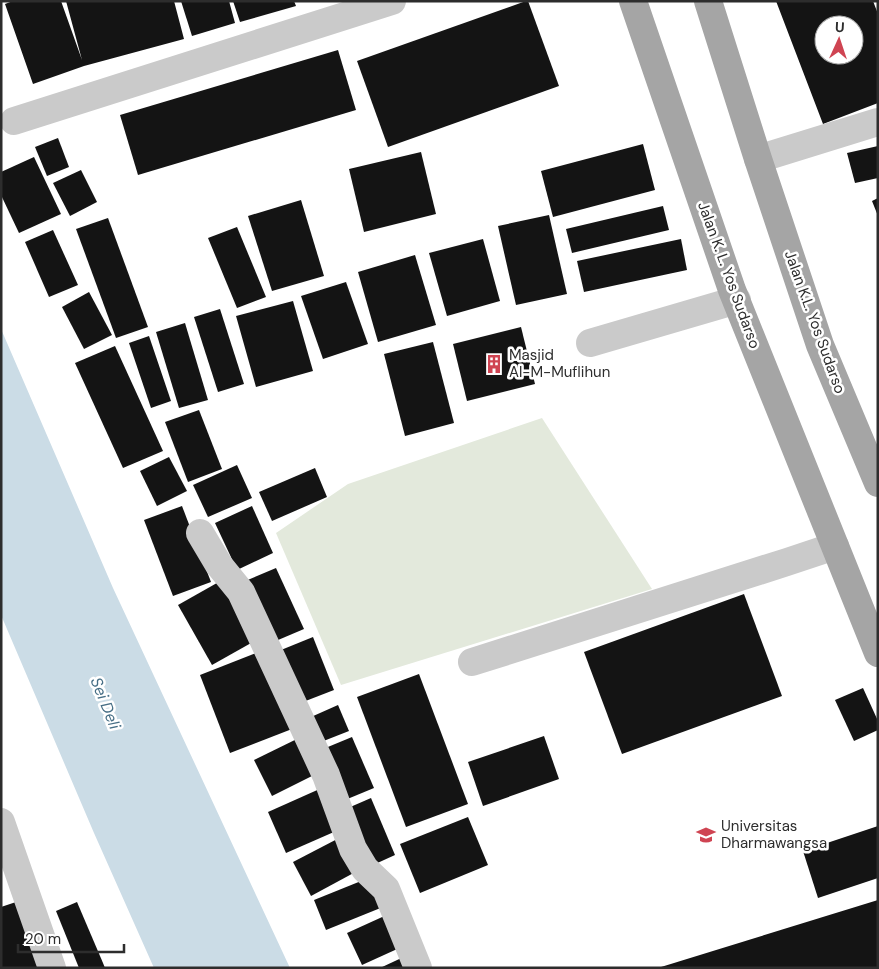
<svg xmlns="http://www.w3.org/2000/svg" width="879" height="969" font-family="'DM Sans',sans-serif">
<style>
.green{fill:#e3e9dc}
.water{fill:#cbdce6}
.building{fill:#141414;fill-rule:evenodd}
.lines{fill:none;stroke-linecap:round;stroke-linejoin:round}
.minor{stroke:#cacaca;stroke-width:28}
.major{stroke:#a5a5a5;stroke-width:28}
.labels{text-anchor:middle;stroke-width:5;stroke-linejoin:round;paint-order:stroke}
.street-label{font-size:15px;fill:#2d2d2d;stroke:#fff}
.poi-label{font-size:15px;fill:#2d2d2d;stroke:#fff;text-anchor:start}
.water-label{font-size:16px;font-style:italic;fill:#466e85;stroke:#fff}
</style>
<rect width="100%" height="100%" fill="#fff"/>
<polygon class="green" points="542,418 652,589 341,685 276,533 348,484"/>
<polygon class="water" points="1,329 113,588 290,968 154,968 94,833 1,615"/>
<g class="building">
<polygon points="13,1 61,1 82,60 66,1 174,1 184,39 84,66 33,84 5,4"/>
<polygon points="181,1 229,1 235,23 192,36"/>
<polygon points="233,1 294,1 296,6 240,22"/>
<polygon points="526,1 528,1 559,86 388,147 357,61"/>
<path d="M776 1H873L878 14V103L823 124ZM824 25H854V55H824Z"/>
<polygon points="338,50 356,110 138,175 120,115"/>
<polygon points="58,138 69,167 47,176 35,147"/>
<polygon points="643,144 655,190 553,217 541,171"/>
<polygon points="878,146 878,178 855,183 847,153"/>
<polygon points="421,152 436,214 364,232 349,169"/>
<polygon points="34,157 61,214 19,233 1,195 1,172"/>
<polygon points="81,170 97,202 70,216 53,183"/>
<polygon points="878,198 878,216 872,201"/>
<polygon points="301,200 324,276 272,291 248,216"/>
<polygon points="663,206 669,230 572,253 566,229"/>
<polygon points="549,215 567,294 516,305 498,226"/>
<polygon points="108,218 148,327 116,338 76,229"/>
<polygon points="237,227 266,297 237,308 208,238"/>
<polygon points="53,230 78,285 49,297 25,242"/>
<polygon points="483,239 500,301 447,316 429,253"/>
<polygon points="681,239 687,270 584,292 577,261"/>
<polygon points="415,255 436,325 378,342 358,272"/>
<polygon points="346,282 368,344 323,359 301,296"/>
<polygon points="89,292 112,335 84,349 62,307"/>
<polygon points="293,301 313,371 256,387 236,316"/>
<polygon points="220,309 244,384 218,392 194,317"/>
<polygon points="185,323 208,400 179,408 156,332"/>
<polygon points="521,327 535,384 467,401 453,344"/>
<polygon points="149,336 171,401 151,408 129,343"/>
<polygon points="433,342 454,423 405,436 384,354"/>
<polygon points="115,346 163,451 123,468 75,363"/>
<polygon points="199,410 222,469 188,482 165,422"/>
<polygon points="169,457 187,491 157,506 140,471"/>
<polygon points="237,465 252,498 208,517 193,485"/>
<polygon points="315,468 327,497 272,521 259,492"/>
<polygon points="182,506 211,582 173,596 144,520"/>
<polygon points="252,506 273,553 237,570 215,523"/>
<polygon points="276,568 304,629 271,643 243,582"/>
<polygon points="224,579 258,639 212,665 178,605"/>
<polygon points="744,594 782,696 622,754 584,652"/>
<polygon points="313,637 334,690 303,702 281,650"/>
<polygon points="261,651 292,729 230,753 200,675"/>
<polygon points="419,674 468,804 406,827 357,697"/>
<polygon points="863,688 878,721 878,730 854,741 835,700"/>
<polygon points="338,705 349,731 321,742 311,717"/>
<polygon points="305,735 322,771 272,796 254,760"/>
<polygon points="544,736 559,779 483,806 468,762"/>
<polygon points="352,737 374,788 345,800 323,749"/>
<polygon points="324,787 343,828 286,853 268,812"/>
<polygon points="371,798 395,855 373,865 348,808"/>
<polygon points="468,817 488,865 420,893 400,844"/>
<polygon points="878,826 878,878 818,898 803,851"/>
<polygon points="343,836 361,869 311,896 293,862"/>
<polygon points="371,877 383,907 326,930 314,900"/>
<polygon points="878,900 878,968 662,968 661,967"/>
<polygon points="19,901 43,968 1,968 1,907"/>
<polygon points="77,902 103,963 105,968 79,968 56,911"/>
<polygon points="391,913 406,945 362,965 347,933"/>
<polygon points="410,954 415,968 380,968"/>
</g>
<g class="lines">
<g class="minor">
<polyline points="14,121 392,1"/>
<polyline points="758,159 878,122"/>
<polyline points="590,343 737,300"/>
<polyline points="200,533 219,565 241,592 326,775 353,849 365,869 386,889 418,968"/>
<polyline points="472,662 787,562 835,546"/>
<polyline points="1,822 52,968"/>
</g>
<g class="major">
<polyline points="633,1 732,290 878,653"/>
<polyline points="708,1 758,159 820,345 878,483"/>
</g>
</g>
<defs>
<g id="building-bare" transform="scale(1.5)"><path d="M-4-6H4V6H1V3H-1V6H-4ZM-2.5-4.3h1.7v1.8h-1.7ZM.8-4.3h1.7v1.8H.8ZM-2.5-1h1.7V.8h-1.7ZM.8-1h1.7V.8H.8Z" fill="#cf4452" stroke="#fff" stroke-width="2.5" paint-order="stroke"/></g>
<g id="university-bare" transform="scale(1.5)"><path d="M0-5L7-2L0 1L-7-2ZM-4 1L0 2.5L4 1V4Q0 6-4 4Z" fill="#cf4452" stroke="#fff" stroke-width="2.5" paint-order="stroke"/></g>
</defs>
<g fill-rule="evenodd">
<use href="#building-bare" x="494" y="364"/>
<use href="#university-bare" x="706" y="835"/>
</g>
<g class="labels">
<g class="street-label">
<text transform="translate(729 275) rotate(70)" y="5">Jalan K. L. Yos Sudarso</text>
<text transform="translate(815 322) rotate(70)" y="5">Jalan K.L. Yos Sudarso</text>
</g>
<g class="poi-label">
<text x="509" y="360">Masjid<tspan x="509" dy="17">Al-M-Muflihun</tspan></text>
<text x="721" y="831">Universitas<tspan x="721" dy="17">Dharmawangsa</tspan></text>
</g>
<g class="water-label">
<text transform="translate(106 703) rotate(68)" y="6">Sei Deli</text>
</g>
</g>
<rect width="879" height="969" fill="none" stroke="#2d2d2d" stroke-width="5"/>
<g transform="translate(839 40) rotate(3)"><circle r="24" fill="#ffffff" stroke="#ababab"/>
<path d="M0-4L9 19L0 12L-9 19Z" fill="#cf4452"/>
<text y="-8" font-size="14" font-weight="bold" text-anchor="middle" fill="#2d2d2d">U</text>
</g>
<path d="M18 944v8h106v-8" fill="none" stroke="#2d2d2d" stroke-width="2.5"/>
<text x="25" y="944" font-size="15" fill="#2d2d2d" stroke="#ffffff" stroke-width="4" paint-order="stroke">20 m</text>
</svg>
